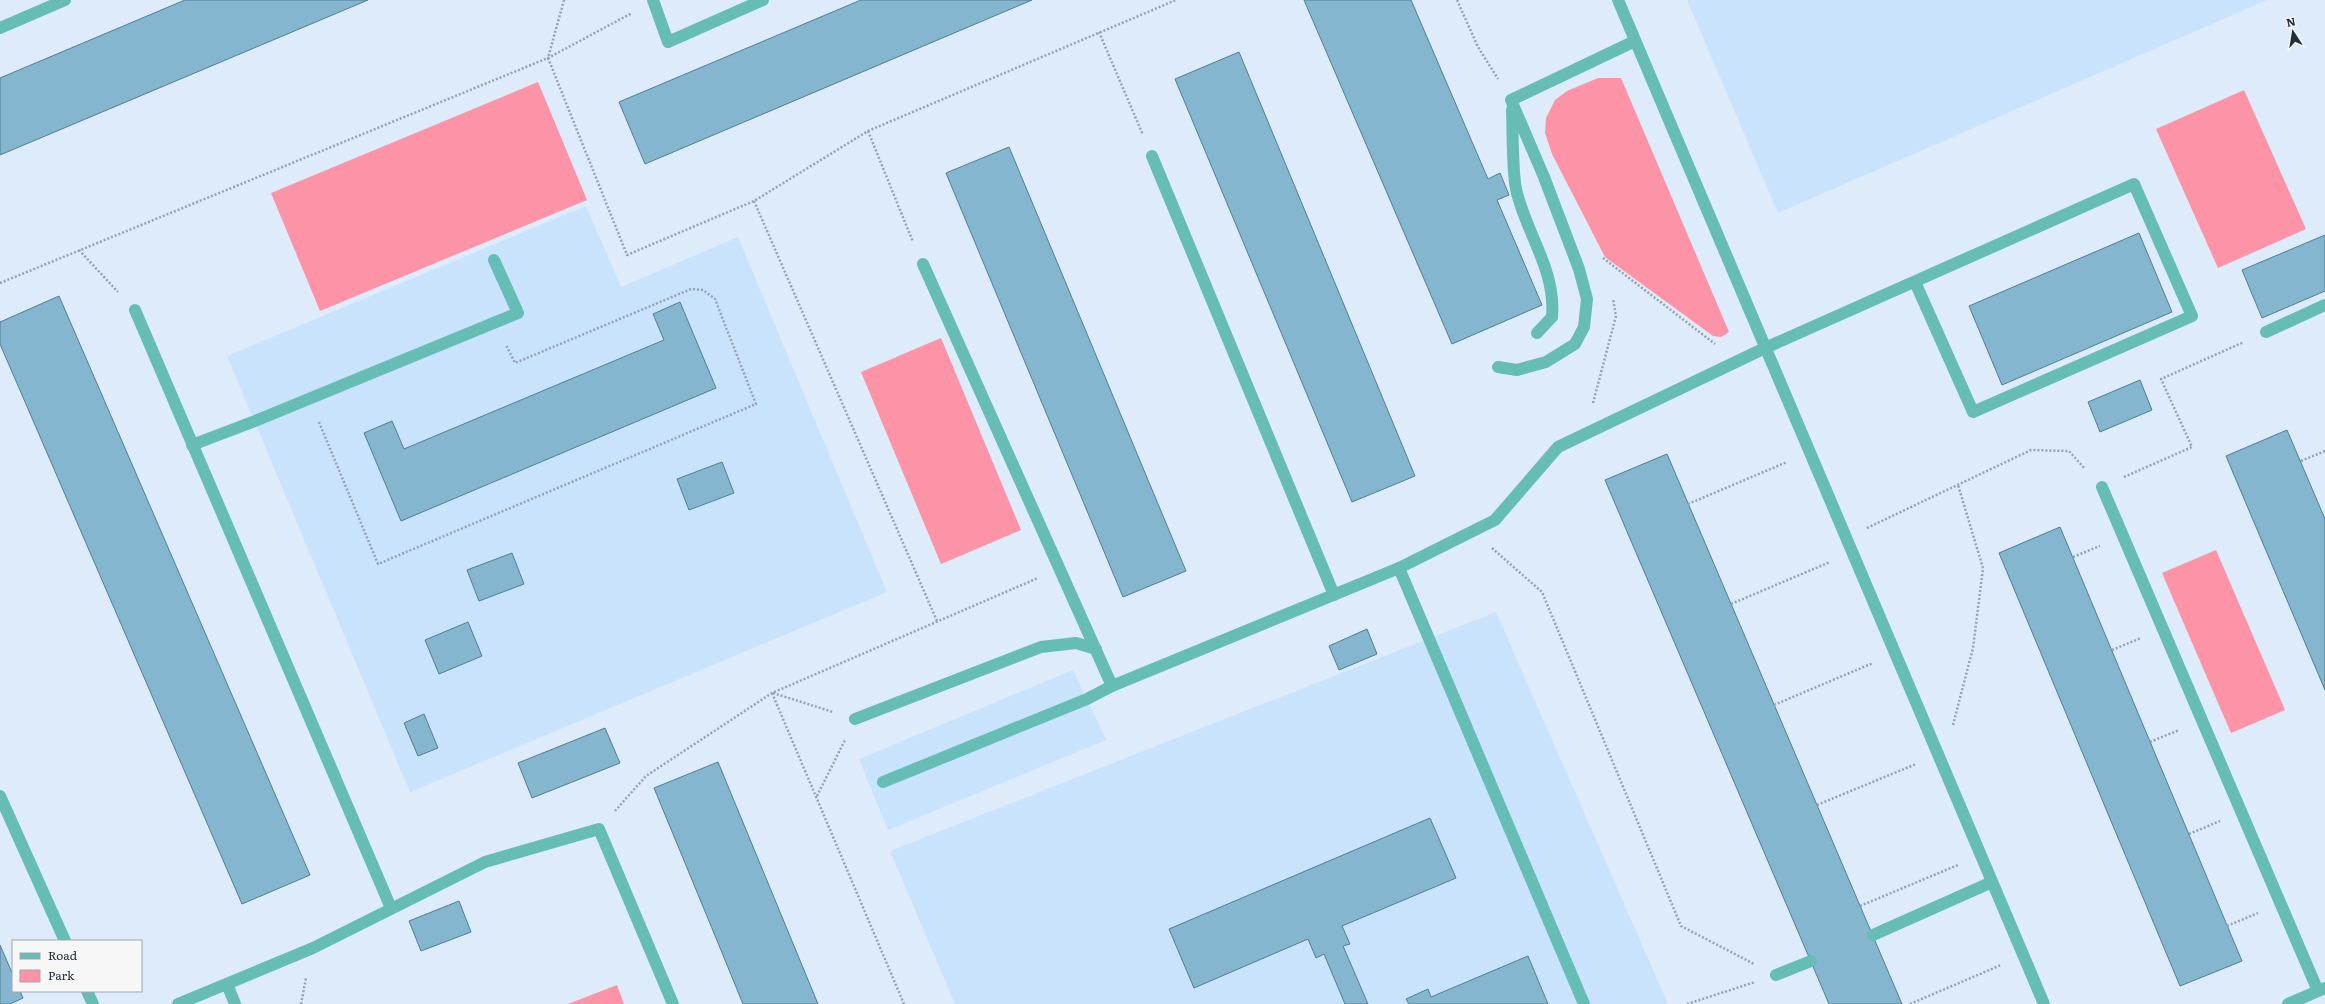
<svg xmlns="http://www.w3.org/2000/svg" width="2325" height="1004" font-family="Literata,serif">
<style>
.built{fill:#cae3fd}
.green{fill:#fd93a6}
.building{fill:#84b6cf;stroke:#4e7f96}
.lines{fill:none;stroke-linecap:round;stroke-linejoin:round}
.path{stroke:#95a2b1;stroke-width:2.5;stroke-dasharray:2 2;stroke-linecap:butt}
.lane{stroke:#65bdb6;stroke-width:12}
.street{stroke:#65bdb6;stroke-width:12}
</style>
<rect width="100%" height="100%" fill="#ddebfa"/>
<g class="built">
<polygon points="1687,0 2267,0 1778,213"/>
<polygon points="586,206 621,287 738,237 887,592 410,792 227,356"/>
<polygon points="1496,612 1668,1004 955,1004 890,851"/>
<polygon points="1073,670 1106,740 888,830 859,759"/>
</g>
<g class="green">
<polygon points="1598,78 1621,78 1729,332 1721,337 1713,336 1605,257 1552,154 1545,133 1546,118 1555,100 1567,91"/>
<polygon points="538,82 587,200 320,311 271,193"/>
<polygon points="2244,90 2306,229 2218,268 2156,129"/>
<polygon points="941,338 1021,530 941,564 861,372"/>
<polygon points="2216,550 2285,710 2231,733 2162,573"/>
<polygon points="617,985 624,1004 568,1004"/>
</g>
<g class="building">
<polygon points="185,0 368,0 0,155 0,78"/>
<polygon points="861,0 1032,0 645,164 619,102"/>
<polygon points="1304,0 1411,0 1488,179 1500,173 1509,195 1497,200 1542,305 1452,344"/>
<polygon points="1239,52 1415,476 1352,502 1175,79"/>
<polygon points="1009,147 1186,571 1123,597 946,173"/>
<polygon points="2139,233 2172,312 2002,385 1969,306"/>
<polygon points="2325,235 2325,291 2262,318 2242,270"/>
<polygon points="59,296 310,875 242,904 0,344 0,322"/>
<polygon points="680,302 716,388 401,521 364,433 392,421 404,449 664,340 653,314"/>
<polygon points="2140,380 2152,410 2100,432 2088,402"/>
<polygon points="2287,430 2325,519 2325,690 2226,456"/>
<polygon points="1667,454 1902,1004 1829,1004 1605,480"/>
<polygon points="722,462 734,493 689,510 677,479"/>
<polygon points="2060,527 2242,961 2180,986 1999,553"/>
<polygon points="512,553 524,584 479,601 467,570"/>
<polygon points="468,622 482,656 439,674 425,640"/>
<polygon points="1367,629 1377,654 1339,670 1329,646"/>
<polygon points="424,714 438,748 418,756 404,723"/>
<polygon points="605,728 620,763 532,798 518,763"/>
<polygon points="718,762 818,1004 743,1004 716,938 654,788"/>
<polygon points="1430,818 1456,878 1342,926 1350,944 1343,946 1368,1004 1345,1004 1324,954 1316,958 1308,939 1194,988 1169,929"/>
<polygon points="459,901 471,932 421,951 409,921"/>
<polygon points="0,945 13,975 13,991 20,991 23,998 10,1004 0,1004"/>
<polygon points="1528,956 1548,1004 1409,1004 1406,999 1428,989 1431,997"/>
</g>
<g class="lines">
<g class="path">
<polyline points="564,0 548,58 627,255 754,201 868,131 1176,0"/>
<polyline points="1457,0 1478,47 1498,79"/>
<polyline points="1099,32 1143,135"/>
<polyline points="868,131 913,242"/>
<polyline points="754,201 937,621"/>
<polyline points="79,250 118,292"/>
<polyline points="1603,258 1715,344"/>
<polyline points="0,283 548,58 632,13"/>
<polyline points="1593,403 1616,316 1613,299"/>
<polyline points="319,422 378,564 756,404 715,299 703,290 691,289 515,363 506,345"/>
<polyline points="2301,461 2325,451"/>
<polyline points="2124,477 2192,447 2161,379 2244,342"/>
<polyline points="1688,504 1787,462"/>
<polyline points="1867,528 2031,450 2069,451 2085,469"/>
<polyline points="1492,548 1542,592 1681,926 1754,964"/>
<polyline points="2073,557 2100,546"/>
<polyline points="1731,604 1830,562"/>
<polyline points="2112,650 2141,638"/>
<polyline points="772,693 904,1004"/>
<polyline points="773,693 833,712"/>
<polyline points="1774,705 1873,663"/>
<polyline points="1953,725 1973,648 1983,568 1958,485"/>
<polyline points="2150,742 2179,730"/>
<polyline points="817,796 845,740"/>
<polyline points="1817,805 1916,764"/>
<polyline points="615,811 646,776 772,693 1038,578"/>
<polyline points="2189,834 2220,821"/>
<polyline points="1860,906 1958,865"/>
<polyline points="2227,926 2258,913"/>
<polyline points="301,1004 306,978"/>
<polyline points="1687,1004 1755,982"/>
<polyline points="1910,1004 2001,965"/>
</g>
<g class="lane">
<polyline points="653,0 668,42 763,0"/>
<polyline points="0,28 65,0"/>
<path d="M1512 110C1513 132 1512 168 1516 189 1526 234 1556 269 1552 317L1537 333"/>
<polyline points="1152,156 1334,595"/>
<polyline points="923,264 1112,686 1399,568 1495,520 1558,447 1765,348 2134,184 2192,316 1973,412 1915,282"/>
<polyline points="135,310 391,908"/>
<polyline points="2266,332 2325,305"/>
<polyline points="1498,367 1517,370 1546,362 1575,344 1584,327 1587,299 1579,269 1544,177 1511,100 1635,41"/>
<polyline points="192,445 255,421 518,313 494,260"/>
<polyline points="2102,487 2318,991"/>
<polyline points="1399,568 1584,1004"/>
<polyline points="855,719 1041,647 1076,643 1096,649"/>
<polyline points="883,782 1087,699 1112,686"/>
<polyline points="0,796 65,941"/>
<polyline points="1873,935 1992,882"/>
<polyline points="1776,975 1811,961"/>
<polyline points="227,984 235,1004"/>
<polyline points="87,991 93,1004"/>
<polyline points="178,1004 313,948 485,862 599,829 673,1004"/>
<polyline points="2288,1004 2325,988"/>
</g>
<polyline class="street" points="1618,0 2044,1004"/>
</g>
<rect x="12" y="940" width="130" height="52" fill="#f7f7f7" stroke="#a1a7ad"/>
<rect x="20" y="953" width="20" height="6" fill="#65bdb6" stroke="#a1a7ad"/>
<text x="48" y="960" font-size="12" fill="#212e3d">Road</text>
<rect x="20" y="970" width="20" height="12" fill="#fd93a6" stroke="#a1a7ad"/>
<text x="48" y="980" font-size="12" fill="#212e3d">Park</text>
<g transform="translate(2293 32) rotate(348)" stroke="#f7f7f7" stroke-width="3" paint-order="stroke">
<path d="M0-3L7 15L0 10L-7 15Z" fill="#212e3d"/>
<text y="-6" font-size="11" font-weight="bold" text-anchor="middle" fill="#212e3d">N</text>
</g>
</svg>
